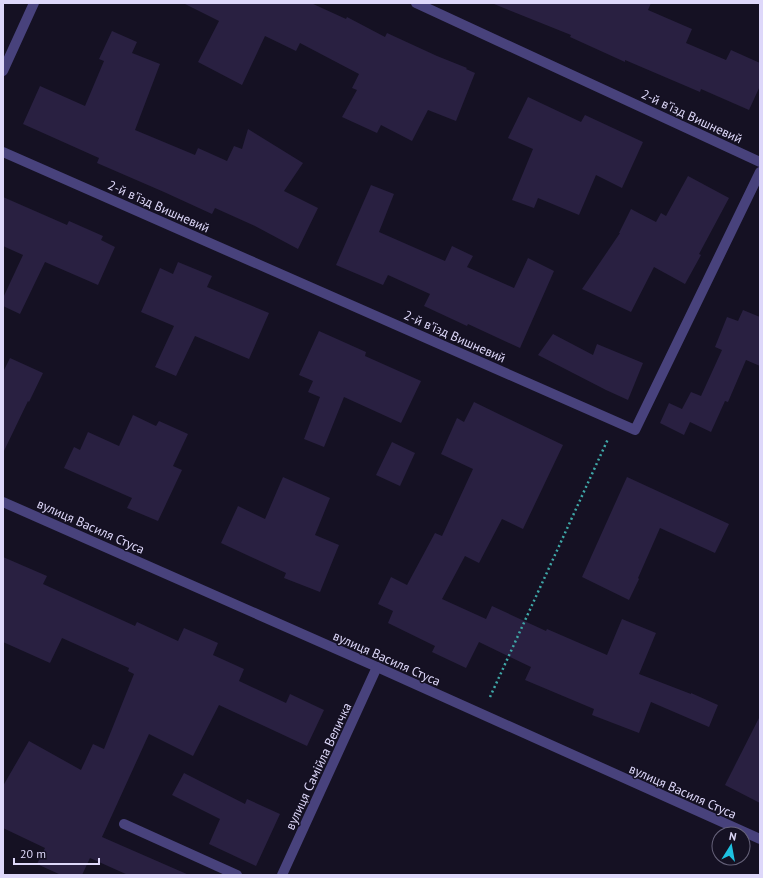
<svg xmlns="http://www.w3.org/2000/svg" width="763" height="878" font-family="'PT Sans',sans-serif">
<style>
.building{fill:#292041}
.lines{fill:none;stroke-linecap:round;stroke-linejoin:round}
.path{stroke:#3fa8a8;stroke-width:2.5;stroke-dasharray:2 3;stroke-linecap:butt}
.lane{stroke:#48427c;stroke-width:10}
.street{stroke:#48427c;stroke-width:10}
.labels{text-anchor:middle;stroke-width:3;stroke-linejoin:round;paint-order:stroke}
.street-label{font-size:13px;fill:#ded8fa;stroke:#151123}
</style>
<rect width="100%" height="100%" fill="#151123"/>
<g class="building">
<polygon points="183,3 311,3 346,19 347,17 385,37 387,33 437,56 467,68 466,69 475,73 456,121 428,110 412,141 381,125 377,133 342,117 357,90 352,88 359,74 300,43 296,51 265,36 242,85 198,62 219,21"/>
<polygon points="494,3 651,3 648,10 692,29 686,43 726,60 731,50 760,63 760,86 749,110 701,89 700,92 625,60 625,62 570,37 571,35 494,4"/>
<polygon points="112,31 137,42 132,53 160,64 135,130 195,155 198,148 227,161 234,146 242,149 248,129 303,163 284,191 318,208 298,249 255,226 215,208 212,214 164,192 97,163 99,158 23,124 40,86 85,106 104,61 99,59"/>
<polygon points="528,97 581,122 585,115 643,142 622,188 596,175 579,215 538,198 534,208 512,200 533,149 508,138"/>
<polygon points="688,176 729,198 699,254 701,255 685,284 654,267 631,312 582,289 620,233 619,233 631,209 656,222 661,213 666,216"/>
<polygon points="371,185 394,194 379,232 445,261 452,246 473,256 467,267 514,288 528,258 554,271 520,348 468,324 467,326 424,306 430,294 388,275 383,285 336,265"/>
<polygon points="3,197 67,225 69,221 103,236 101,240 115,247 98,285 45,262 20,314 3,306 3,298 23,255 3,246"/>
<polygon points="178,262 212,276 207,287 269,313 249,359 195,336 176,376 155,367 174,326 141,312 160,268 173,274"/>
<polygon points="743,310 760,317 760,366 746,360 728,402 725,401 711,432 690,422 684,435 660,423 669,403 682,409 691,392 701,396 722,350 715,347 727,317 738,321"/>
<polygon points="319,331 366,352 365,356 421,381 401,423 344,397 324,447 304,439 320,397 308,392 313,381 299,375"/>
<polygon points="553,334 593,355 597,344 643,363 628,400 606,390 538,355"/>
<polygon points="10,358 43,373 29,402 28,401 3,453 3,372"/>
<polygon points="474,402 563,445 523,529 502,519 479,563 465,556 442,599 486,619 492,606 546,631 547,629 607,655 622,619 656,633 639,674 691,694 691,693 718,705 709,727 651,702 639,733 592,715 594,709 525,680 531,667 479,642 466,668 432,652 435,646 388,623 393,611 378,604 391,577 407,585 435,533 442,536 473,469 441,454 457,418 464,422"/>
<polygon points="133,415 156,426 159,421 188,434 173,466 182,470 158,521 127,508 132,498 64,468 74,447 80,450 88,432 119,446"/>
<polygon points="392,442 415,453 400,486 376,475"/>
<polygon points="283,477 330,498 315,535 339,545 320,592 284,578 286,573 221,543 238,506 265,519"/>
<polygon points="627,477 729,524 715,553 660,528 638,578 639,579 629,600 582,577"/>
<polygon points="3,557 47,576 43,584 135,626 137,622 178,641 184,628 218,643 213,655 244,669 239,681 286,703 290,694 324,710 307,746 219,705 193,756 149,734 102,837 189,875 128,875 90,858 82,875 61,875 37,864 45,848 3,828 3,786 29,741 81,770 93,744 104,749 134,674 128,671 129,668 62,638 50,663 3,642"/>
<polygon points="760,716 760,803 725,785"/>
<polygon points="184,773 245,804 247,799 280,814 256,866 209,844 220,819 172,795"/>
</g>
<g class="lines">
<polyline class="path" points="490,697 608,439"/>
<polyline class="lane" points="124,824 237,875"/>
<g class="street">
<polyline points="416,3 760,162"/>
<polyline points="3,71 34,3"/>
<polyline points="3,152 635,430 760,172"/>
<polyline points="3,502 377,667 760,839"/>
<polyline points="282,875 377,667"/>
</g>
</g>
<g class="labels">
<g class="street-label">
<text transform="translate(692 116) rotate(25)" y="5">2-й вʼїзд Вишневий</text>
<text transform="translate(159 206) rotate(24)" y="5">2-й вʼїзд Вишневий</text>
<text transform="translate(455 336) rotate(24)" y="5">2-й вʼїзд Вишневий</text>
<text transform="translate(91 526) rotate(24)" y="5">вулиця Василя Стуса</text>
<text transform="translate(387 658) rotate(24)" y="5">вулиця Василя Стуса</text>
<text transform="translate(318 766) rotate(-65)" y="5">вулиця Самійла Величка</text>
<text transform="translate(683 791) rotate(24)" y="5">вулиця Василя Стуса</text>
</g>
</g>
<rect width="763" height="878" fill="none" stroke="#ded8fa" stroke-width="8"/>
<g transform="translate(731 846) rotate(11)"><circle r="19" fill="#151123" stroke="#656179"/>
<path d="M0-3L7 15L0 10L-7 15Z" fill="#1ec1e1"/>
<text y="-6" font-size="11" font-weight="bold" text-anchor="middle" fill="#ded8fa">N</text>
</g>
<path d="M14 858v6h85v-6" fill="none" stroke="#ded8fa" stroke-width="2"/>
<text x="20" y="858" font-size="12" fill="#ded8fa" stroke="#151123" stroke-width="3" paint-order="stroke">20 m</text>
</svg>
